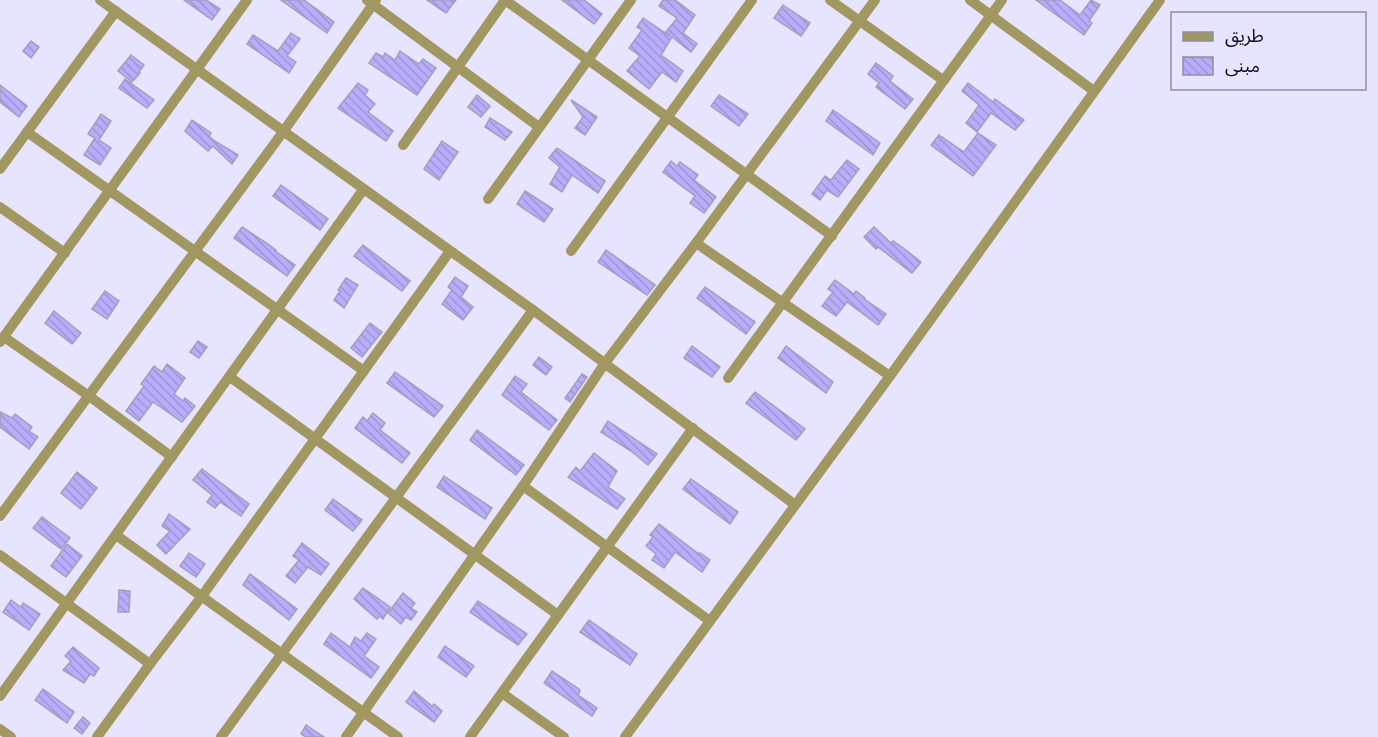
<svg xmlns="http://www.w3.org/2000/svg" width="1378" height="737" font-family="Cabin,'Noto Sans Arabic',sans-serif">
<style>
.building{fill:url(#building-back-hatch);stroke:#a19fb9;stroke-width:1.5}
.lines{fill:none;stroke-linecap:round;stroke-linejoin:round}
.minor{stroke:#a19760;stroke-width:10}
</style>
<defs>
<pattern id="building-back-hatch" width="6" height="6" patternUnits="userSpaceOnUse" patternTransform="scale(1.5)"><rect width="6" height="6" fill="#b7aefb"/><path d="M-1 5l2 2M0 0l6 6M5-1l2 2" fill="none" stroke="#9c94d6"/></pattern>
</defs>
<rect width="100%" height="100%" fill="#e6e4ff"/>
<g class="building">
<polygon points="184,0 206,0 220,9 212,20"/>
<polygon points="281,0 304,0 334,22 327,33"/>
<polygon points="427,0 456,0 446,13"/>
<polygon points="562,0 584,0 602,14 594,24"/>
<polygon points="663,0 675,0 695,15 683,33 697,44 691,52 672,37 661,55 683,71 676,82 662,72 649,89 627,71 640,56 629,48 642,30 637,27 643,18 670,36 666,32 677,18 659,6"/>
<polygon points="1036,0 1060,0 1080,15 1091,0 1100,5 1089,21 1092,23 1084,35"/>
<polygon points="783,5 810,23 801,36 774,18"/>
<polygon points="291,33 300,39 287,56 296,62 289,73 247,44 253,35 278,51"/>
<polygon points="31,41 39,47 31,58 23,51"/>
<polygon points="400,51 419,64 423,59 436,68 417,95 369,63 376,53 383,57 385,53 395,60"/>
<polygon points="131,55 144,65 139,72 140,73 132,82 118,71"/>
<polygon points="876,63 893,76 890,81 913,99 905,109 876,87 879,83 868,74"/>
<polygon points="125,79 154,100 147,108 119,88"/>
<polygon points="358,83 368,90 365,95 375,104 368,112 393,131 386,141 338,108"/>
<polygon points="968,83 993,102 995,99 1024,120 1015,130 991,113 977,132 966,123 979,105 962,91"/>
<polygon points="0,85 27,106 19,117 0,102"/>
<polygon points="477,95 490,106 481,117 468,107"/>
<polygon points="719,95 748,114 739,126 711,106"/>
<polygon points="571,100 597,117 585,135 575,128 583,117"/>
<polygon points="833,110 880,143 873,155 826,121"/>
<polygon points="101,114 111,121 99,140 111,148 100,165 84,155 95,138 88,134"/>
<polygon points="490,118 512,132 505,140 485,127"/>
<polygon points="192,120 211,133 209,136 213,140 238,155 232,164 213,146 208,151 185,131"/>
<polygon points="978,133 996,145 973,176 931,145 939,135 964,152"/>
<polygon points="442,141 458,152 439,180 424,169"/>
<polygon points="557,148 605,181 598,193 572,175 562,192 550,184 560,167 549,158"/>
<polygon points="847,160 859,169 838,197 827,190 820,200 812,194 825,176 831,180"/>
<polygon points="671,161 677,166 680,162 698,175 694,180 716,197 704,213 690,203 695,196 663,172"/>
<polygon points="281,185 328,219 320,230 273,196"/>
<polygon points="525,191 553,209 544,222 517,204"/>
<polygon points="242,227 268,244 276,250 275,251 295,265 287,276 234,238"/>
<polygon points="874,227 891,243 893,241 902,247 921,262 912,273 878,247 876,249 864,237"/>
<polygon points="363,245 410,281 402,291 354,256"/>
<polygon points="606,250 655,285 647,295 598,262"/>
<polygon points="455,277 468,286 461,297 473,307 463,320 442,304 452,290 448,287"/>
<polygon points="346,278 358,285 344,308 334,300 340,291 338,290"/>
<polygon points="835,280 854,294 856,291 865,298 864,299 886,314 878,325 847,302 836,316 822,306 833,292 828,289"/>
<polygon points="705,287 755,322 746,334 697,298"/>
<polygon points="105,291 119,301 107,319 92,309"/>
<polygon points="54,311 81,333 72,344 45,323"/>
<polygon points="370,323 382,332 362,357 351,348"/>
<polygon points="198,341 207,347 199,358 190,352"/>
<polygon points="692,346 720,367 712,377 684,358"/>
<polygon points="786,346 833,382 826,393 778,358"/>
<polygon points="539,357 552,367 546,375 533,365"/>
<polygon points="167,364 185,378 174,394 183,401 185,398 195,406 182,422 153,402 139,421 126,411 144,386 141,384 154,366 162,372"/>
<polygon points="395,372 443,406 434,417 387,383"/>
<polygon points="582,374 587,377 570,402 565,398"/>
<polygon points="515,376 527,384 521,392 557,420 549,430 502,395"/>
<polygon points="755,392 805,429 796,440 746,403"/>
<polygon points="0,412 12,418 15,414 32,427 29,431 38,437 29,449 0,427"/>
<polygon points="373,413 385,423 380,430 410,453 402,463 355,428 363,417 367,421"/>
<polygon points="608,421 657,454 648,465 631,451 601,432"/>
<polygon points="477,430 524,465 516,475 470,440"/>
<polygon points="594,453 617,471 608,487 625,499 617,509 568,477 576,467 580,471"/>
<polygon points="202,469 249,504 241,516 220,502 215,508 207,502 212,495 193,480"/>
<polygon points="77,472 97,488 81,509 61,493"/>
<polygon points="444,476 492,508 485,519 437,487"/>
<polygon points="691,479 738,512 730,524 683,489"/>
<polygon points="333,499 362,520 353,531 325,510"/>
<polygon points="169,514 190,529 166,554 157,545 170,531 162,526"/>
<polygon points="42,517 70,538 61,549 33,528"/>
<polygon points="659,524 699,554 700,553 710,560 702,572 675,552 664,568 652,560 656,554 646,546 653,537 650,535"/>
<polygon points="302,543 329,564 321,575 308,567 295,583 286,576 299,560 293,556"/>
<polygon points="67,544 82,556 66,577 51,566"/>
<polygon points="189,553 205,564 196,577 180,566"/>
<polygon points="250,574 297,609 289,620 243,585"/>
<polygon points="363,588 390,607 383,619 379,616 377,619 354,599"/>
<polygon points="119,590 130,591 129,612 118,612"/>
<polygon points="403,593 415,603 411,608 417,612 411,620 406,617 401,624 388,613"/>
<polygon points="11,600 21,607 23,603 40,614 29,630 3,612"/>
<polygon points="478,601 527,634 518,645 470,612"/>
<polygon points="589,620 637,654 630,665 580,632"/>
<polygon points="331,633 350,647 355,637 361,641 367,633 376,639 364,656 379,667 371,678 324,644"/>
<polygon points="445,646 474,666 466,677 438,657"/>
<polygon points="73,647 99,668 94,676 90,674 84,683 63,670 71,661 65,656"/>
<polygon points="552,671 579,689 580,691 578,695 597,708 592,716 544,683"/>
<polygon points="43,689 74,712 67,723 35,700"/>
<polygon points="414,691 432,706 434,704 442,711 434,722 406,702"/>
<polygon points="83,717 90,723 82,734 74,728"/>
<polygon points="306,725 324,737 306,737 301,734"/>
</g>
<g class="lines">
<g class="minor">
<polyline points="100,0 533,310 794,504"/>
<polyline points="367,0 539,127"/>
<polyline points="505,0 832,236"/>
<polyline points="830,0 943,80"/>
<polyline points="970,0 1094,91"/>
<polyline points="27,132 364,371"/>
<polyline points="403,145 505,0"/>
<polyline points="0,169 116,11"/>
<polyline points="488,199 631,0"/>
<polyline points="0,207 65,253"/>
<polyline points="696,243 890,376"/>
<polyline points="571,251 752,0"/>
<polyline points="4,337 89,396 172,457"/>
<polyline points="0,342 247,0"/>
<polyline points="230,377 558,615"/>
<polyline points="728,378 1002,0"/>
<polyline points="523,486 710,621"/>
<polyline points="0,516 283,132 376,0"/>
<polyline points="116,535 398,737"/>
<polyline points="0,555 150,664"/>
<polyline points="502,693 564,737"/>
<polyline points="0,696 363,190"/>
<polyline points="0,729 11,737"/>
<polyline points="97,737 150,664 202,596 450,251"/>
<polyline points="221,737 533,310"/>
<polyline points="346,737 523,486 605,363 696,243 875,0"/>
<polyline points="470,737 693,428"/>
<polyline points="625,737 890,376 1160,0"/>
</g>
</g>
<rect x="1171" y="12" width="195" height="78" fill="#e6e4ff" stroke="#8f8ea1" stroke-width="1.5"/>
<rect x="1183" y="32" width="30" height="9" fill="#a19760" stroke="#8f8ea1" stroke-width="1.5"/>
<text x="1225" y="42" font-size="18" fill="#0d0c15">طريق</text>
<rect x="1183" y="57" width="30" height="18" fill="url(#building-back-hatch)" stroke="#8f8ea1" stroke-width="1.5"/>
<text x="1225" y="72" font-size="18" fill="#0d0c15">مبنى</text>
</svg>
